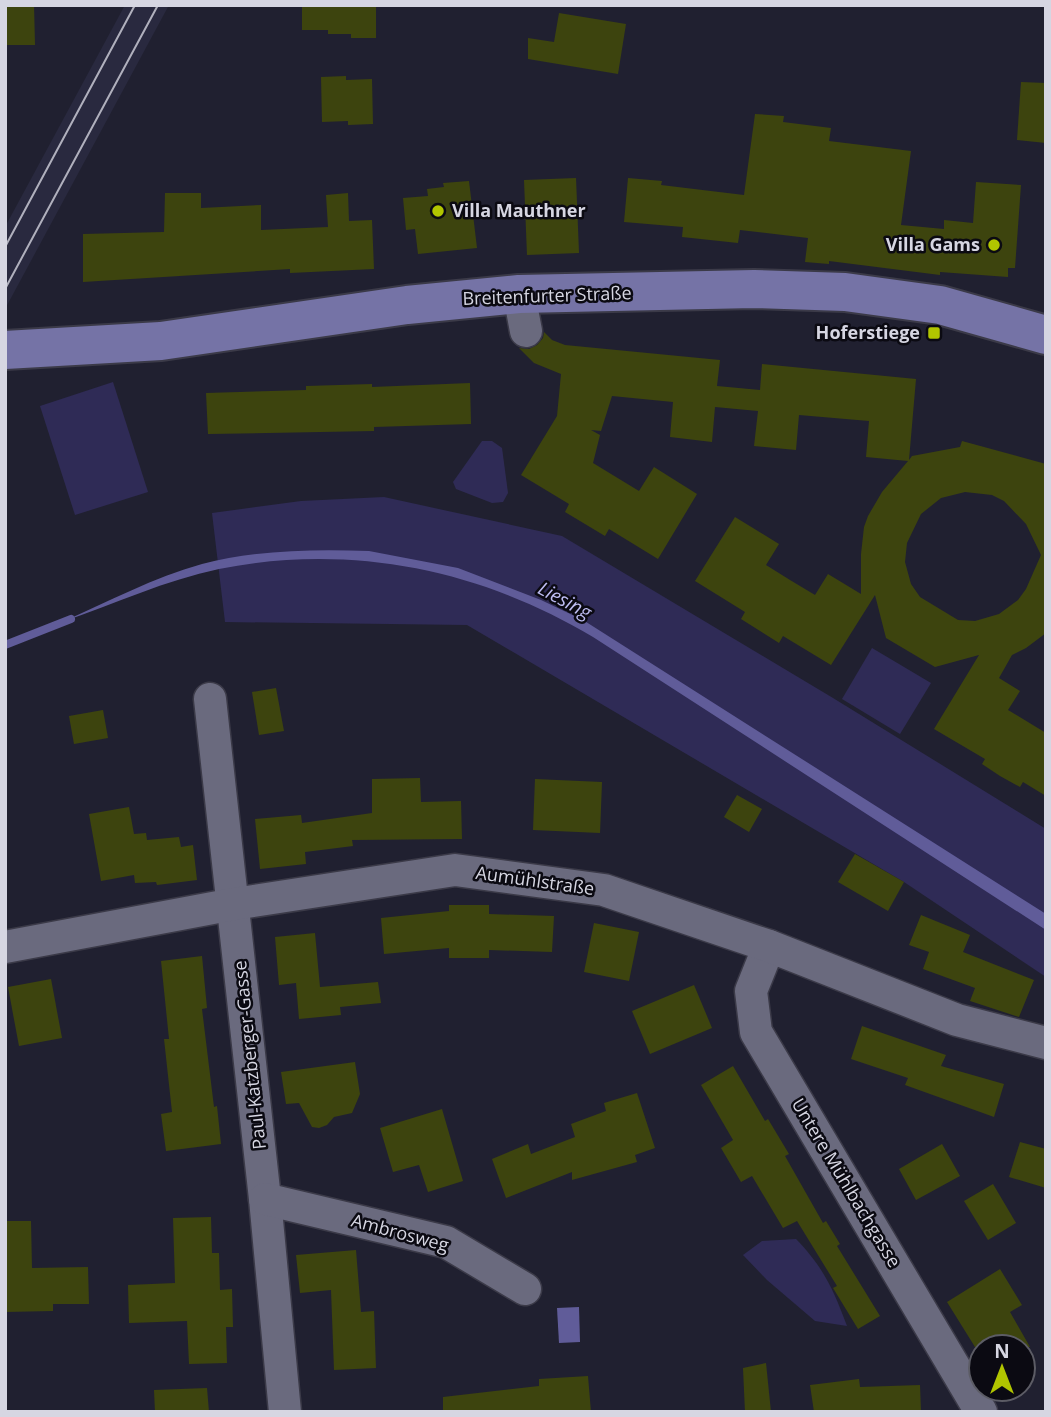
<svg xmlns="http://www.w3.org/2000/svg" width="1051" height="1417" font-family="'Open Sans',sans-serif">
<style>
.built{fill:#29293f}
.green{fill:#2f2b56}
.water{fill:#605c99}
.lines{fill:none;stroke-linecap:round;stroke-linejoin:round}
.stream{stroke:#605c99;stroke-width:8}
.building{fill:#3d440e;fill-rule:evenodd}
.minor-casing{stroke:#3b3a48;stroke-width:35}
.major-casing{stroke:#3b3a48;stroke-width:42}
.minor{stroke:#6a6a7e;stroke-width:32}
.major{stroke:#7573a6;stroke-width:38}
.tram{stroke:#b0b0bd;stroke-width:2}
.poi-dot{fill:#b1c500;stroke:#0b0a12;stroke-width:2.5}
.labels{text-anchor:middle;stroke-width:5;stroke-linejoin:round;paint-order:stroke}
.poi-label{font-size:18px;font-weight:bold;fill:#d6d6e2;stroke:#0b0a12;text-anchor:end}
.street-label{font-size:18px;fill:#d6d6e2;stroke:#0b0a12}
.water-label{font-size:19px;font-style:italic;fill:#bebdf2;stroke:#0b0a12}
</style>
<rect width="100%" height="100%" fill="#202030"/>
<polygon class="built" points="125,5 169,5 5,309 5,227"/>
<g class="green">
<polygon points="113,382 148,492 75,515 40,406"/>
<polygon points="482,441 492,441 502,448 508,493 503,502 492,503 456,489 453,482"/>
<polygon points="384,497 562,536 833,698 1046,829 1046,977 904,882 467,625 225,622 212,513 301,501"/>
<polygon points="872,648 931,683 900,734 842,699"/>
<path d="M796 1239C824 1268 833 1289 847 1326L815 1321 767 1280 743 1255 762 1241Z"/>
</g>
<g class="water">
<path d="M369 551 458 568 541 600 583 620 1046 914V930L593 637C480 569 349 543 219 569 166 580 114 604 62 622 108 602 154 577 202 564 256 550 314 549 369 551Z"/>
<polygon points="579,1307 580,1342 559,1343 557,1308"/>
</g>
<g class="lines">
<polyline class="stream" points="5,645 71,619"/>
</g>
<g class="building">
<polygon points="5,5 34,5 35,45 5,45"/>
<polygon points="302,5 376,5 376,38 351,38 351,34 328,34 328,30 302,30"/>
<polygon points="559,13 626,24 618,74 528,59 528,38 554,42"/>
<polygon points="346,76 346,80 372,79 373,124 348,125 348,121 322,122 321,77"/>
<polygon points="1021,82 1046,83 1046,143 1017,140"/>
<polygon points="755,114 784,116 783,122 831,128 829,141 911,151 901,225 944,229 944,220 973,223 976,182 1021,185 1015,268 1008,268 1008,277 940,272 940,275 829,261 829,264 805,262 808,238 740,230 738,243 682,237 683,227 624,222 628,178 662,181 661,185 744,195"/>
<polygon points="576,178 579,253 527,255 524,180"/>
<polygon points="469,181 477,248 418,254 415,229 406,230 403,198 428,196 427,189 444,187 443,183"/>
<polygon points="165,193 201,193 201,208 261,205 261,230 328,227 326,195 348,193 349,221 372,220 374,269 290,273 290,269 83,282 83,234 164,232"/>
<path d="M544 332 552 340 565 345 720 360 717 386 760 390 762 364 916 379 909 460 912 456 960 447 962 441 1046 464V633L1026 648 1012 655 999 678 1020 691 1008 710 1046 733V796L1023 782 1020 787 1000 776 982 764 985 759 934 729 979 655 935 667 886 638 875 595 831 665 783 636 779 643 741 619 745 612 695 581 735 517 779 544 766 565 790 580 815 595 828 574 861 594V554L864 527 868 516 882 492 908 461 866 457 869 421 799 415 796 450 754 446 758 411 715 407 712 442 670 437 673 402 612 396 601 431 591 430 600 435 593 463 639 491 654 467 697 494 658 559 609 529 605 536 565 512 569 504 521 475 557 416 561 374 534 363 519 348 529 349 537 345 543 338ZM965 492 992 495 1004 501 1026 524 1041 555 1026 589 1018 600 999 614 975 621 958 620 920 597 911 584 905 562 907 543 921 514 941 498Z"/>
<polygon points="470,383 471,424 374,427 374,431 208,434 206,393 306,390 306,386 372,384 372,387"/>
<polygon points="276,688 284,731 259,735 252,692"/>
<polygon points="103,710 108,738 74,744 69,716"/>
<polygon points="420,778 421,802 461,801 462,839 352,840 353,846 305,852 306,864 260,869 255,819 301,815 302,823 372,813 372,779"/>
<polygon points="535,779 602,782 600,833 533,830"/>
<polygon points="737,795 762,809 749,832 724,817"/>
<polygon points="129,807 134,834 146,833 147,840 179,837 181,847 193,845 197,880 157,885 156,882 135,883 134,875 101,881 89,814"/>
<polygon points="855,854 904,882 888,911 838,882"/>
<polygon points="449,905 489,905 489,914 554,916 552,952 489,950 489,958 449,958 449,948 384,954 381,918 449,911"/>
<polygon points="921,915 970,935 963,952 1034,980 1019,1017 970,1001 975,988 923,969 929,952 909,945"/>
<polygon points="594,923 639,932 629,981 584,972"/>
<polygon points="315,933 320,987 378,982 381,1003 340,1007 341,1015 299,1019 296,983 279,985 275,937"/>
<polygon points="202,956 207,1008 202,1009 214,1107 217,1106 221,1144 166,1151 161,1114 172,1112 164,1039 169,1039 161,961"/>
<polygon points="51,979 62,1038 19,1046 8,987"/>
<polygon points="694,985 712,1028 650,1054 632,1011"/>
<polygon points="862,1026 946,1055 941,1066 1004,1084 994,1117 905,1085 908,1078 851,1059"/>
<polygon points="355,1062 360,1094 352,1113 334,1117 327,1125 319,1128 312,1127 299,1103 286,1104 281,1072"/>
<polygon points="733,1066 765,1121 768,1119 789,1154 785,1156 823,1223 826,1221 840,1244 837,1246 880,1316 858,1329 833,1288 837,1286 797,1221 783,1228 752,1176 741,1182 721,1148 733,1140 701,1085"/>
<polygon points="637,1093 655,1148 635,1155 637,1162 572,1180 572,1172 506,1198 492,1159 528,1144 531,1154 575,1137 571,1124 606,1111 604,1103"/>
<polygon points="442,1109 463,1181 428,1192 419,1165 393,1172 380,1128"/>
<polygon points="1020,1142 1046,1149 1046,1188 1009,1177"/>
<polygon points="942,1144 960,1176 916,1200 899,1169"/>
<polygon points="993,1184 1016,1223 988,1240 964,1201"/>
<polygon points="211,1217 212,1253 219,1253 220,1290 232,1289 233,1327 226,1327 227,1363 189,1364 187,1321 129,1323 128,1285 175,1283 173,1218"/>
<polygon points="5,1221 31,1221 32,1268 88,1267 89,1304 53,1304 53,1311 5,1312"/>
<polygon points="356,1250 361,1312 374,1311 376,1368 334,1370 331,1290 300,1293 296,1255"/>
<polygon points="1000,1269 1022,1305 1010,1312 1030,1347 975,1347 947,1302"/>
<polygon points="766,1363 771,1412 745,1412 743,1368"/>
<polygon points="588,1376 591,1412 443,1412 443,1397 539,1386 539,1379"/>
<polygon points="859,1379 860,1387 920,1385 921,1412 814,1412 810,1385"/>
<polygon points="207,1388 209,1412 155,1412 154,1390"/>
</g>
<g class="lines">
<g class="minor-casing">
<g id="minor">
<polyline points="519,294 526,331"/>
<polyline points="210,699 265,1199 285,1412"/>
<polyline points="769,946 751,991 756,1032 981,1412"/>
<polyline points="5,947 234,904 455,870 604,890 769,946 957,1020 1046,1043"/>
<polyline points="265,1199 446,1242 525,1289"/>
</g>
</g>
<g class="major-casing">
<polyline id="major" points="5,350 161,341 407,305 519,294 754,289 845,292 940,305 1046,335"/>
</g>
<use href="#minor" class="minor"/>
<use href="#major" class="major"/>
<g class="tram">
<polyline points="5,247 135,5"/>
<polyline points="5,289 158,5"/>
</g>
</g>
<g class="poi-dot">
<circle cx="438" cy="211" r="7"/>
<circle cx="994" cy="245" r="7"/>
<rect x="927" y="326" width="14" height="14" rx="3.5"/>
</g>
<g class="labels">
<g class="poi-label">
<text x="452" y="217" text-anchor="start">Villa Mauthner</text>
<text x="980" y="251">Villa Gams</text>
<text x="920" y="339">Hoferstiege</text>
</g>
<g class="street-label">
<text transform="translate(547 296) rotate(-2)" y="6">Breitenfurter Straße</text>
<text transform="translate(535 881) rotate(8)" y="6">Aumühlstraße</text>
<text transform="translate(250 1055) rotate(-96)" y="6">Paul-Katzberger-Gasse</text>
<text transform="translate(846 1183) rotate(59)" y="6">Untere Mühlbachgasse</text>
<text transform="translate(400 1233) rotate(15)" y="6">Ambrosweg</text>
</g>
<g class="water-label">
<text transform="translate(565 600) rotate(28)" y="7">Liesing</text>
</g>
</g>
<rect width="1051" height="1417" fill="none" stroke="#d6d6e2" stroke-width="14"/>
<g transform="translate(1002 1368)"><circle r="33" fill="#0b0a12" stroke="#5c5c65" stroke-width="2"/>
<path d="M0-5L12 26L0 18L-12 26Z" fill="#b1c500"/>
<text y="-10" font-size="19" font-weight="bold" text-anchor="middle" fill="#d6d6e2">N</text>
</g>
</svg>
